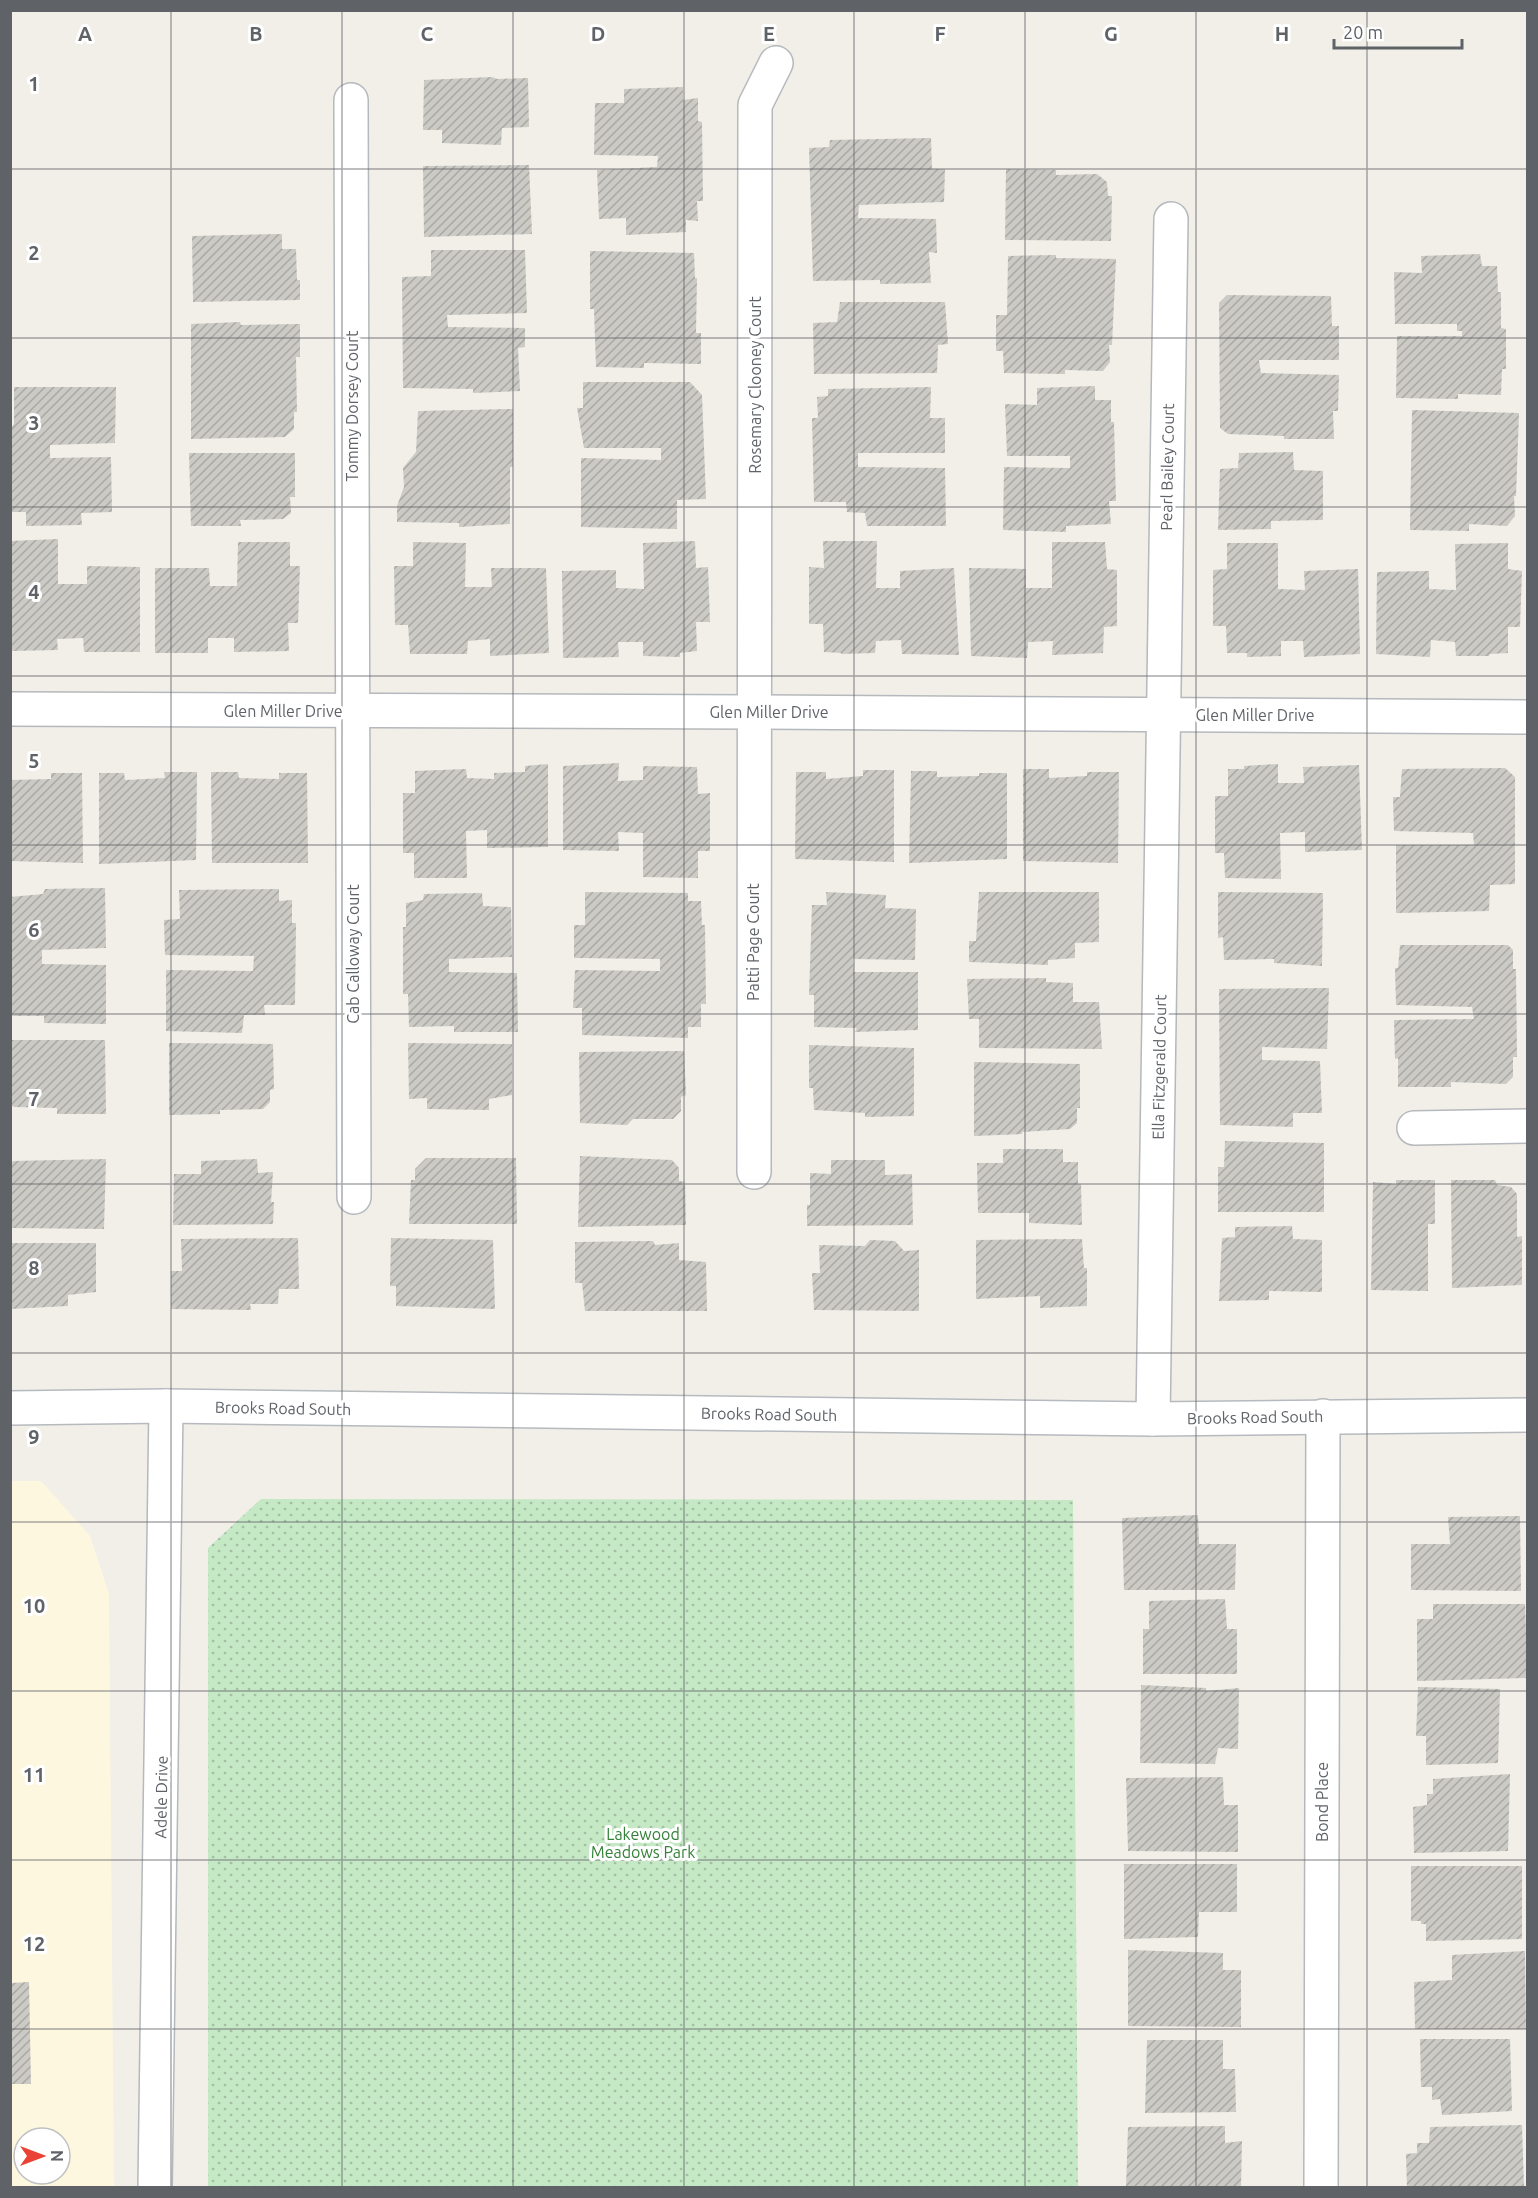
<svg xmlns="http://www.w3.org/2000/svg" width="1538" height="2198" font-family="Ubuntu,sans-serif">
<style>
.commercial{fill:#fef7e0;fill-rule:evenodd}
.park{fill:url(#park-dots)}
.building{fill:url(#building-hatch)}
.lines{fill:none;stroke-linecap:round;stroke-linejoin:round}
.street-casing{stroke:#b5b8bc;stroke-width:36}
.secondary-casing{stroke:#b6babf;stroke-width:36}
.street{stroke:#fff;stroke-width:33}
.secondary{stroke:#fff;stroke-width:33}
.grid{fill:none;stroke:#5f6368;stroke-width:1.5;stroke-opacity:0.55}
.labels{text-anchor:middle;stroke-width:6;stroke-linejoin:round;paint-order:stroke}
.street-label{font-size:16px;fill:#5f6368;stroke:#fff}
.park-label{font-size:16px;fill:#348238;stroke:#fff}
.grid-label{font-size:20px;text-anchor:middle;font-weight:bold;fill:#5f6368;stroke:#fff;stroke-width:6;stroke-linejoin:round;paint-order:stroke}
</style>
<defs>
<pattern id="park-dots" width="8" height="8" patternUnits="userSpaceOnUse" patternTransform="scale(1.5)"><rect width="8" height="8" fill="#c5e8c5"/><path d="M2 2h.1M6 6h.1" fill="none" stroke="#a3c0a4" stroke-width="1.8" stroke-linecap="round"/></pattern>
<pattern id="building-hatch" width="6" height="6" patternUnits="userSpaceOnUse" patternTransform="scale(1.5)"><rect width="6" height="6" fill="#cccac5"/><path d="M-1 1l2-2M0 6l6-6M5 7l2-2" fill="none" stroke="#a9a8a4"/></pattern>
</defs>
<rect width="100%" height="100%" fill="#f1efe8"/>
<path class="commercial" d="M10 1481H41L90 1536 109 1594 114 2187H11ZM24 2138H60V2174H24Z"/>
<polygon class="park" points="261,1499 1073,1500 1078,2187 208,2187 208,1548"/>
<g class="building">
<polygon points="492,77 497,79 528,78 529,127 502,128 501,145 442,143 442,130 423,130 424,80"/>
<polygon points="683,87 683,100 698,98 698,121 702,122 703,201 697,201 698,221 686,220 686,232 626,235 626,218 599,219 597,170 657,167 658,156 594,155 595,103 624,103 624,89"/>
<polygon points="931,138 932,169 945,169 944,202 859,205 858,218 936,219 937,253 929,252 931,283 880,284 880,280 813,281 809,148 829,147 830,140"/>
<polygon points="529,165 532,234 424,237 423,166"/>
<polygon points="1006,169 1056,170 1056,175 1097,174 1107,182 1108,196 1112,196 1111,241 1005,240"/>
<polygon points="282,234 282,249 296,249 297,280 300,280 300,300 193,302 192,236"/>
<polygon points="431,250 525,250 527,313 447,315 448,327 525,328 525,347 518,348 520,391 473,393 473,389 403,388 402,277 431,276"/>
<polygon points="590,251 694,253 695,278 697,278 696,333 701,333 701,364 644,363 644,368 596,367 594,309 590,309"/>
<polygon points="1480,254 1482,266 1497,266 1498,292 1501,292 1501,328 1506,329 1506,369 1502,369 1501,395 1458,394 1458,399 1396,398 1397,336 1462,336 1462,331 1457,331 1457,324 1395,324 1394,272 1422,273 1421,256"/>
<polygon points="1056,255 1056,258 1116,259 1112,345 1109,345 1110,362 1103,371 1065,370 1065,374 1004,373 1003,351 996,351 996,315 1007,315 1008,256"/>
<polygon points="1227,295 1331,296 1332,326 1339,326 1339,360 1259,360 1261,373 1339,375 1338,411 1333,411 1334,439 1284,439 1284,436 1228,434 1220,428 1219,303"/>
<polygon points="840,302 945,302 948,344 938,345 937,373 814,374 813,323 837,322"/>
<polygon points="240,322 241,325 300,324 300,357 296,357 297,412 294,412 294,429 285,437 191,439 191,324"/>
<polygon points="583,382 690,382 702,395 706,499 677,500 677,529 581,527 581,458 661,460 661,448 584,448 577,408 583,408"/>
<polygon points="1095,386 1095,400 1111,400 1111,422 1114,422 1116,501 1109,501 1111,524 1066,526 1066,532 1003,530 1004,467 1070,468 1070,456 1007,456 1005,404 1037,405 1037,388"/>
<polygon points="14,387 116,387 115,443 50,445 50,458 111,457 112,512 81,513 82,525 26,526 26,512 10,512 10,429 14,424"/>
<polygon points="931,387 930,418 945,418 945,453 858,453 858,467 945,468 946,526 867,526 865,513 847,512 846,502 814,502 812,418 818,418 817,397 828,396 828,389"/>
<polygon points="513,409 513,467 510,467 510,524 459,527 459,523 397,522 397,506 404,487 403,468 416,452 418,411"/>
<polygon points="1412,410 1519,413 1516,496 1514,496 1515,516 1507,526 1469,524 1469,531 1410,530"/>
<polygon points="1293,452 1294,470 1323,471 1323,520 1271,521 1271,529 1218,530 1220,469 1238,468 1239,453"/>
<polygon points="189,453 295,453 295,497 290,497 291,513 283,519 240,520 241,526 191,526"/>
<polygon points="58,539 58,584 87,584 87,566 140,567 140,652 84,652 83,638 57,639 58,650 10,651 10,541"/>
<polygon points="695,541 696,568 708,567 710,622 696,622 697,651 680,653 680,657 643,656 643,642 618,642 619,657 563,658 562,571 616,570 616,588 644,589 643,543"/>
<polygon points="823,541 877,541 876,588 900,588 900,571 954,568 959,655 902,654 901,640 876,641 875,653 841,654 841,653 824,652 823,624 809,624 809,567 824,568"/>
<polygon points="238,542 290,542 290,566 300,566 298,623 288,623 289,651 234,652 234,638 208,638 208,653 155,653 155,568 209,568 210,586 237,586"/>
<polygon points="413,542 466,543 465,587 492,587 491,568 546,568 549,653 490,656 490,639 468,641 467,654 410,654 408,625 395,625 394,566 413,566"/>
<polygon points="1052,542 1105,542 1107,569 1117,570 1117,626 1104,627 1103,653 1052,655 1053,641 1028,642 1027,658 971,656 969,568 1026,569 1026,588 1052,588"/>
<polygon points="1227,543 1278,543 1278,589 1305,590 1304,571 1358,569 1360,654 1304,657 1303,641 1281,641 1281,656 1247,657 1247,653 1227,653 1226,626 1213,626 1213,570 1227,569"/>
<polygon points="1508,543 1508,569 1522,571 1520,627 1508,627 1508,653 1490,654 1489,656 1456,656 1455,642 1431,640 1430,657 1376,654 1377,572 1429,571 1429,589 1456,590 1455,544"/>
<polygon points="619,763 618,781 643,780 643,766 697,767 698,794 710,793 710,851 698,851 698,878 643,877 643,833 618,832 619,851 563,850 563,766"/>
<polygon points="548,764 548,847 487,848 487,830 466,831 467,878 414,878 414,853 403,853 403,793 415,793 415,771 466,769 467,778 494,779 494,773 525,772 525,766"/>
<polygon points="1278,764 1278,783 1304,783 1303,767 1359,765 1362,850 1305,852 1305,832 1280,833 1281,879 1225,878 1224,853 1215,853 1215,796 1228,796 1228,769 1244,769 1244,766"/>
<polygon points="1505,768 1515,777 1515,884 1490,885 1489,911 1396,913 1396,845 1474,845 1473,833 1394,831 1393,797 1400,797 1402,769"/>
<polygon points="1023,769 1049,769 1049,778 1087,776 1087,772 1119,772 1118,863 1023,861"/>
<polygon points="863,770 894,770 894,862 795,859 796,772 826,772 826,779 863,776"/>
<polygon points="911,771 937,771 937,777 979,776 979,773 1007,773 1007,859 909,863"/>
<polygon points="164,772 197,772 196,860 99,864 99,773 124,773 125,780 165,778"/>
<polygon points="211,772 238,772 239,778 279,779 279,773 307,773 308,863 212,863"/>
<polygon points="51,773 82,773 83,863 10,861 10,780 51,779"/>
<polygon points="105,888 106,948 42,950 42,964 106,965 106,1024 44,1023 44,1016 10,1016 10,897 43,894 45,889"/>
<polygon points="279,889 279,901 292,900 292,923 296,923 295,1005 264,1005 265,1015 244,1015 242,1033 166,1031 166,970 253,971 254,956 165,955 164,920 180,919 179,890"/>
<polygon points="585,892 688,893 688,901 701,901 702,925 705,925 706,1004 701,1004 701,1027 688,1027 688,1038 582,1035 582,1008 573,1008 575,970 660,971 660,959 574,958 574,925 585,925"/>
<polygon points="826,892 886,895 885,908 916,909 915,960 853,959 854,972 918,972 918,1030 855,1032 857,1028 814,1027 814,995 809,995 812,905 827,905"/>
<polygon points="979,892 1099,892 1099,942 1075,943 1075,958 1048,960 1048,965 969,962 969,941 976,941"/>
<polygon points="1218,892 1323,893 1322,966 1274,963 1274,959 1224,960 1223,937 1218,938"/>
<polygon points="482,893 483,906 511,907 512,957 449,959 449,972 517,973 518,1032 454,1032 454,1026 409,1027 408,994 403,994 403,927 406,927 406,903 423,900 424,894"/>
<polygon points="1400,945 1508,945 1513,950 1513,969 1516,969 1517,1057 1513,1057 1513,1077 1506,1084 1451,1082 1451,1087 1398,1087 1398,1058 1395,1059 1394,1020 1474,1019 1472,1007 1396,1005 1395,968 1398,968"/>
<polygon points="1046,978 1046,982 1073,983 1073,1002 1099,1002 1102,1049 979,1048 979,1019 969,1019 967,979"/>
<polygon points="1329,988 1327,1049 1262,1047 1262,1060 1320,1061 1322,1113 1293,1113 1293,1127 1220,1125 1219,989"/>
<polygon points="10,1040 105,1040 106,1114 57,1114 57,1108 14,1107 10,1104"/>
<polygon points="169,1043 273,1044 274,1089 270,1090 270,1102 263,1109 220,1110 220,1114 169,1115"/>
<polygon points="408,1043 512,1044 512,1095 489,1099 489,1110 427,1109 427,1098 409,1099"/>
<polygon points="809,1045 914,1048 914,1116 865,1117 865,1113 814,1110 813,1088 809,1088"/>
<polygon points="684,1051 686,1095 681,1097 681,1111 673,1119 633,1119 627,1125 580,1123 579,1052"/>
<polygon points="974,1062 1080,1064 1080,1108 1077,1108 1077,1123 1070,1129 1022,1132 1022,1134 974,1136"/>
<polygon points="1225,1141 1324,1143 1324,1212 1218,1212 1218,1167 1224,1167"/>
<polygon points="1003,1149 1063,1149 1063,1162 1078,1162 1078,1184 1081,1184 1082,1225 1029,1223 1029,1213 978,1213 977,1163 1003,1163"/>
<polygon points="580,1156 672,1160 679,1168 679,1181 685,1182 686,1225 578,1227"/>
<polygon points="426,1158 516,1158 517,1224 409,1224 411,1180 415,1180 415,1169"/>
<polygon points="106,1159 104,1229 10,1228 10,1166 13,1161"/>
<polygon points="257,1159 258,1173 273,1172 271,1202 274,1202 273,1224 173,1225 174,1174 201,1174 201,1161"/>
<polygon points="831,1160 885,1160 885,1175 912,1174 913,1225 807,1226 807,1205 810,1205 810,1173 831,1174"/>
<polygon points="1396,1180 1435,1180 1435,1224 1428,1224 1428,1291 1371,1290 1373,1182 1396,1184"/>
<polygon points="1451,1180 1495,1180 1497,1185 1511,1187 1517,1194 1517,1237 1522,1236 1522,1285 1452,1288"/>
<polygon points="1292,1226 1293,1239 1322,1240 1322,1292 1269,1291 1269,1300 1219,1301 1222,1238 1235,1237 1235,1227"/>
<polygon points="298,1238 299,1289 279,1289 278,1304 250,1304 251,1310 171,1309 171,1271 182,1271 181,1239"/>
<polygon points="391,1238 493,1240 495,1309 396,1306 396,1286 390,1286"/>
<polygon points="1082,1239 1084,1268 1087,1268 1087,1306 1040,1308 1040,1296 976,1299 976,1240"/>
<polygon points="870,1240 895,1241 904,1251 919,1250 919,1311 814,1310 812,1273 820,1273 819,1245 865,1246"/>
<polygon points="653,1241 655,1245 679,1243 679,1260 706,1262 707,1311 585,1311 582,1283 575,1283 575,1242"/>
<polygon points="10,1243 96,1243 96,1292 68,1295 68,1306 10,1309"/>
<polygon points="1198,1515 1199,1544 1236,1544 1235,1590 1124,1590 1122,1518"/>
<polygon points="1520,1516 1521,1591 1411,1590 1411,1544 1450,1544 1448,1517"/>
<polygon points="1225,1599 1227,1629 1237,1629 1237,1674 1143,1674 1143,1629 1149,1629 1149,1601"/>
<polygon points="1433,1604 1525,1604 1528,1678 1417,1681 1417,1619 1433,1619"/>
<polygon points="1141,1685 1206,1688 1206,1691 1239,1688 1238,1749 1218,1748 1215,1764 1140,1763"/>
<polygon points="1418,1687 1500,1689 1498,1763 1426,1765 1426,1736 1416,1736"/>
<polygon points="1510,1774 1508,1851 1414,1853 1413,1807 1427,1805 1427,1794 1433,1794 1433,1779"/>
<polygon points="1223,1777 1224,1805 1238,1805 1238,1852 1128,1851 1126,1778"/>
<polygon points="1124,1864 1237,1864 1237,1912 1199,1912 1198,1937 1124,1939"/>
<polygon points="1411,1866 1522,1866 1522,1939 1426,1941 1426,1924 1421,1924 1421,1921 1411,1921"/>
<polygon points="1128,1950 1223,1953 1223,1970 1241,1970 1241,2027 1128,2026"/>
<polygon points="1525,1951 1526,2029 1415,2029 1414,1982 1452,1980 1452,1955"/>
<polygon points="29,1982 31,2084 10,2084 10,1983"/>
<polygon points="1420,2039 1510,2039 1512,2111 1442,2115 1440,2099 1432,2100 1432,2087 1421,2087"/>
<polygon points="1147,2040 1223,2040 1223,2069 1235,2069 1236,2112 1145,2113"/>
<polygon points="1522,2125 1524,2188 1407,2188 1406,2154 1417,2153 1417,2143 1429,2143 1430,2127"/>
<polygon points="1225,2126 1225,2143 1242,2141 1241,2188 1126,2188 1128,2127"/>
</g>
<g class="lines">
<g class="street-casing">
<g id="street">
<polyline points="351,100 354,1197"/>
<polyline points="10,709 753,712 1528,717"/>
<polyline points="1414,1128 1528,1126"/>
<polyline points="754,1172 755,105 776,63"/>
<polyline points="1153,1419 1171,219"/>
<polyline points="155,2188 166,1406"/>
<polyline points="1321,2188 1323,1416"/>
</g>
</g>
<g class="secondary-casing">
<polyline id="secondary" points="10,1408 166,1406 1153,1419 1528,1415"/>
</g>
<use href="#street" class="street"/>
<use href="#secondary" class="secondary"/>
</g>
<path class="grid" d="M171 10V2188M342 10V2188M513 10V2188M684 10V2188M854 10V2188M1025 10V2188M1196 10V2188M1367 10V2188M10 169H1528M10 338H1528M10 507H1528M10 676H1528M10 845H1528M10 1014H1528M10 1184H1528M10 1353H1528M10 1522H1528M10 1691H1528M10 1860H1528M10 2029H1528"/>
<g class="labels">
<g class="street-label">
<text transform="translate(755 385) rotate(-90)" y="6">Rosemary Clooney Court</text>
<text transform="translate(352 406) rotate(-90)" y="6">Tommy Dorsey Court</text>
<text transform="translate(1167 467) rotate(-89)" y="6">Pearl Bailey Court</text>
<text x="283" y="717">Glen Miller Drive</text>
<text x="769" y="718">Glen Miller Drive</text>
<text x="1255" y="721">Glen Miller Drive</text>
<text transform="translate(753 942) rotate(-90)" y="6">Patti Page Court</text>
<text transform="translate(353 954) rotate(-90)" y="6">Cab Calloway Court</text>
<text transform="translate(1159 1067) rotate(-89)" y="6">Ella Fitzgerald Court</text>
<text transform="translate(283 1408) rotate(1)" y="6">Brooks Road South</text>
<text transform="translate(769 1414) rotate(1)" y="6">Brooks Road South</text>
<text transform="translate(1255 1417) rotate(-1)" y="6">Brooks Road South</text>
<text transform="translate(161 1797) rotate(-89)" y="6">Adele Drive</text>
<text transform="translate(1322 1802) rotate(-90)" y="6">Bond Place</text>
</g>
<g class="park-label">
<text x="643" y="1840">Lakewood<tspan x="643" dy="18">Meadows Park</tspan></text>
</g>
</g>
<g class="grid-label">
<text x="85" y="41">A</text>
<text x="256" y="41">B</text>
<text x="427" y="41">C</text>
<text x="598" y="41">D</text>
<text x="769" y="41">E</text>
<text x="940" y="41">F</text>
<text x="1111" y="41">G</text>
<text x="1282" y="41">H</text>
<text x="34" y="91">1</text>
<text x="34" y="260">2</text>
<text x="34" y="430">3</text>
<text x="34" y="599">4</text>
<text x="34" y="768">5</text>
<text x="34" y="937">6</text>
<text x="34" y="1106">7</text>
<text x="34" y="1275">8</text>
<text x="34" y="1444">9</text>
<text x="34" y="1613">10</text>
<text x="34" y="1782">11</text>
<text x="34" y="1951">12</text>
</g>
<rect width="1538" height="2198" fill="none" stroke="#5f6368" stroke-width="24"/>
<g transform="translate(42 2156) rotate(90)"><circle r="28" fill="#ffffff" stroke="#bfc1c3" stroke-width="1.5"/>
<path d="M0-4.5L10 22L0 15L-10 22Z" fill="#ea4335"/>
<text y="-9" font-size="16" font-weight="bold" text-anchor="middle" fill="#5f6368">N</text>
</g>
<path d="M1334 39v9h128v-9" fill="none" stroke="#5f6368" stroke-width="3"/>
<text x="1343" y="39" font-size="18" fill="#5f6368" stroke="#ffffff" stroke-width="4.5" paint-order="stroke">20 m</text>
</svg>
